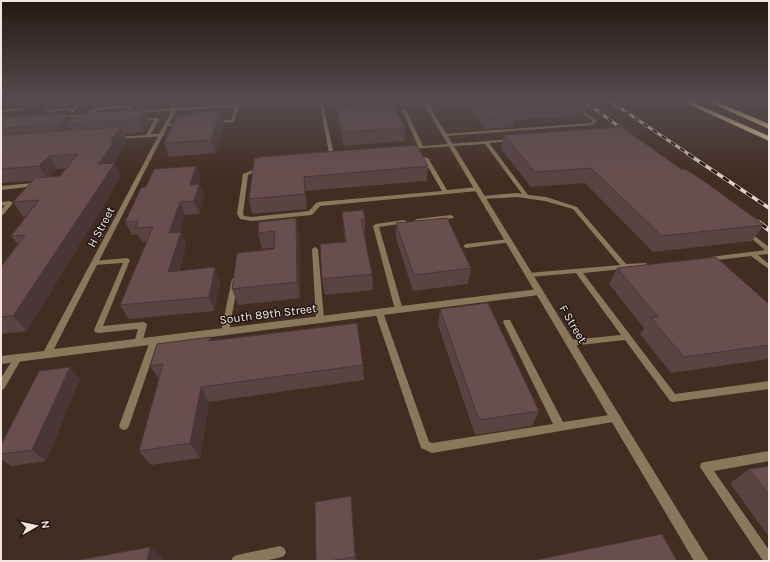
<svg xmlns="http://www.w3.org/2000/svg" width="770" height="562" font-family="Karla,sans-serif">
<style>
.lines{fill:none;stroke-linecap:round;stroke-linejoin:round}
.service{fill:#89785a;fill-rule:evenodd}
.minor{fill:#89785a;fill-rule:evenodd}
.tertiary{fill:#89785a;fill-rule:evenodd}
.motorway{fill:#fad99d;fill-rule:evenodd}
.rail-far2-casing{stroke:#e1d3cb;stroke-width:3}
.rail-far1-casing{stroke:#e1d3cb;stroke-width:3.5}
.rail-casing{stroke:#e1d3cb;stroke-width:4.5}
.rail-far2{stroke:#211813;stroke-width:2;stroke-dasharray:5.5;stroke-linecap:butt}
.rail-far1{stroke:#211813;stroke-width:2.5;stroke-dasharray:7;stroke-linecap:butt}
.rail{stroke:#211813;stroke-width:3;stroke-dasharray:8;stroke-linecap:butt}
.wall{fill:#594343;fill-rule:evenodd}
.shaded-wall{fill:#493737}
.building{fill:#684e4e;stroke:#493737}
.labels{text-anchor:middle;stroke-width:3;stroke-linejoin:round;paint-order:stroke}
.street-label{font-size:12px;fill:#f3e6de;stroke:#211813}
</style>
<rect width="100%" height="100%" fill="#422d22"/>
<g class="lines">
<g class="service">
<polygon points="82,99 86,99 72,113 70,113 70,110 47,112 45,111 47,110 73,108"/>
<polygon points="168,99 172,99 175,111 172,110"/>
<polygon points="213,99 217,99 214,107 212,108 210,107"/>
<polygon points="237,99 241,99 234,122 214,123 213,122 215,121 231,120"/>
<polygon points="319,99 322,100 333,151 340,151 340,153 331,154 329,153"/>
<polygon points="564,99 568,99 597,121 592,125 445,136 443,135 445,134 591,123 593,121"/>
<path d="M111 106H129L133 108 131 113 129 114 127 113 128 108C113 109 98 107 84 117L81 116 92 109Z"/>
<polygon points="24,108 25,108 25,110 1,112 1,110"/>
<polygon points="404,109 406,110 423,146 514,139 514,141 512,141 489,143 528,195 546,197 577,207 626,264 646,263 647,265 646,267 644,267 583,273 675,394 769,381 769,389 673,402 670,401 625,340 570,346 567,345 566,343 567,341 570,340 621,335 576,273 530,277 528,277 527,275 528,273 620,265 573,209 545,201 517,197 481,199 481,197 483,196 517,193 522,194 485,144 409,149 409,147 418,146 402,110"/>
<polygon points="158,118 159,119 151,134 164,134 164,136 117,139 115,138 117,137 146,135 154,120 140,121 138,120 139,119"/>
<polygon points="183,123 184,123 184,125 167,126 165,125 167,124"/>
<polygon points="414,155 428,158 447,190 478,187 481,189 478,191 320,206 313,214 311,215 252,221 240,219 237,214 243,174 260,167 262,168 262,169 248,175 243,214 244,216 252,217 309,211 316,203 318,202 442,191 424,160 414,157"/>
<polygon points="33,183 36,185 35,186 1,190 1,186"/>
<polygon points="10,201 13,203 3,215 1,216 1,210 5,205 1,206 1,202"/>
<polygon points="451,215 454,217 453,218 417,223 414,221 417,219"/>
<polygon points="404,220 406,221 406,223 379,227 403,310 402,312 396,312 395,310 373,226 376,224"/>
<polygon points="747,230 769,247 769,254 758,255 769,264 769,269 751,256 708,261 707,259 710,257 765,250 745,233 744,232 745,231"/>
<polygon points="509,239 511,240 512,241 511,242 466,248 463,246 466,244"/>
<polygon points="315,247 318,249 324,319 323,321 317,321 316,319 312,249"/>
<polygon points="127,258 130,260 103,326 143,322 146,323 147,325 142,343 141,345 138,346 135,345 134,343 138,329 98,333 95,332 94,330 123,263 94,265 91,263 94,261"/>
<polygon points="232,279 236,279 238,281 229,332 228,334 225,335 222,334 221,332"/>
<polygon points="379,309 382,310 383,312 429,442 432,443 553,424 503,322 504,320 510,320 511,322 563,422 616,414 619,415 621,418 619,421 432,453 421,448 375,312 376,310"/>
<polygon points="154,338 157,339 158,341 129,426 127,429 124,430 121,429 119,426 150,341 151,339"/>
<polygon points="18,355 21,356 22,358 4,389 1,390 1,378 15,356"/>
<polygon points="769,451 769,461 714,471 769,550 769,561 763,561 700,467 701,463 705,462"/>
<path d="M280 546 284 548 286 552 284 556C268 562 249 561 231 561L233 557 237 555Z"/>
</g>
<polygon class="minor" points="174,109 176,110 54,349 539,289 543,292 539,295 1,364 1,356 44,351 172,110"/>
<g class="tertiary">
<polygon points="324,99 345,99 343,100 136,113 134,112 136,111"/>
<polygon points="421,99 425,99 709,561 694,561"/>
<polygon points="86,114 88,115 88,116 60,118 58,117 60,116"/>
</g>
<g class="motorway">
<polygon points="677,99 685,99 769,136 769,141"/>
<polygon points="702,99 710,99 769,124 769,129"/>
</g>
<g class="rail-far2-casing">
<g id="rail-far2">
<polyline points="581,99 628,133"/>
<polyline points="607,99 690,155"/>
</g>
</g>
<g class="rail-far1-casing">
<g id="rail-far1">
<polyline points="688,154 769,208"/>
<polyline points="755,220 761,224"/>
</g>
</g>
<g class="rail-casing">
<polyline id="rail" points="760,223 769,230"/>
</g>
<use href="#rail-far2" class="rail-far2"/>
<use href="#rail-far1" class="rail-far1"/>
<use href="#rail" class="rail"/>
</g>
<g class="wall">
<polygon points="1,99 79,99 71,107 46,108 43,104 1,106"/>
<polygon points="95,99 135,99 132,102 97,105"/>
<polygon points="468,99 582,99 587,103 583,115 515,120 513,127 485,129 467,106"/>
<polygon points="353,103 405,128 404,141 344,146 338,122 337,109 353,108"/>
<path d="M145 109 150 122 144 132 124 134 126 140 119 152 120 155 114 163 121 176 27 331 1 334V267L18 245 11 236 27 216 23 217 13 202 32 181 1 183V117L72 120ZM66 168 60 176 50 177 57 169Z"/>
<polygon points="220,111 224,124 215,153 169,157 164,143 192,115"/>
<polygon points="504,135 681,169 764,225 752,241 653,252 585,183 531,187 501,149"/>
<polygon points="254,159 428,166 427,181 306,191 307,209 252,214 249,199"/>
<polygon points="196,166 200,179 199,184 204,197 199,214 185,215 179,232 181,232 186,245 179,271 220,281 214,311 129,319 120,305 147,241 142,242 138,235 132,235 125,222 146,187"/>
<polygon points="342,212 365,219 365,235 364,235 372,274 373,290 325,295 322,279 345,242"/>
<polygon points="296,218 299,234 300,298 238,305 232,289 274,249 274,247 262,249 258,233"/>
<polygon points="396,223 471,268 468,284 413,291 396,238"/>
<polygon points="617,268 769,304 769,359 671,373 640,334 644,328 609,284"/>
<polygon points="440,309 539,411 532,426 475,435 438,325"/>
<polygon points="210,337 212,341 363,365 364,380 209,402 200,458 151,465 139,451 159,379 150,366"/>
<polygon points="70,367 80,379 46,461 11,466 1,459 1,445"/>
<polygon points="769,466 769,537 730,483 749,469"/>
<polygon points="351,496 352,506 356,561 316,561"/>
</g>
<g class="shaded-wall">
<polygon points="67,99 79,99 71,107"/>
<polygon points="131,99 135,99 132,102"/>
<polygon points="145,109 150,122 144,132 138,119"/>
<polygon points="220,111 224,124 215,153 211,140"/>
<polygon points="69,114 74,124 67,124 71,132 64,139 57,125"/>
<polygon points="121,127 126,140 119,152 120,155 105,178 98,164 110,142"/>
<polygon points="49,156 57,169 48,180 39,166"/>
<polygon points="115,163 121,176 27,331 13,316"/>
<polygon points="196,166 200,179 195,197 190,185"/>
<polygon points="304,177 306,191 307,209 305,194"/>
<polygon points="199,184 204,197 199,214 194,201"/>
<polygon points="180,202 185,215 175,247 169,233"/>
<polygon points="296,218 299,234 300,298 297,282"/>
<polygon points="181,232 186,245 174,285 168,272"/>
<polygon points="215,267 220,281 214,311 209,297"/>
<polygon points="70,367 80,379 46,461 32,450"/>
<polygon points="201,387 209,402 200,458 190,443"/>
<polygon points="351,496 352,506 356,561 355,557"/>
<polygon points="150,547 163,558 163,561 147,561"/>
</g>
<g class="building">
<polygon points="473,99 582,99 587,103 509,108 516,114 488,116"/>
<polygon points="391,101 405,128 343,132 337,109 354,108 353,103"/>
<polygon points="145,109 138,119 67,124 78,114"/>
<polygon points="220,111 211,140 164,143 177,116 192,115 193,113"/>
<polygon points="69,114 57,125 1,128 1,117"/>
<polygon points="121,127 110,142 114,142 98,164 115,163 13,316 1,317 1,267 25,235 11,236 39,200 13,202 35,178 60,176 78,154 49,156 39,166 1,169 1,135"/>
<polygon points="622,127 681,169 685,169 704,181 764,225 662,236 591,168 535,172 504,135"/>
<polygon points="417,145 428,166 304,177 305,194 249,199 254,159 259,157"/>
<polygon points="196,166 190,185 199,184 194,201 180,202 169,233 181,232 168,272 215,267 209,297 120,305 153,227 135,228 138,221 125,222 141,188 146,187 154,169"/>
<polygon points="363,210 365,219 361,219 372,274 322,279 320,244 346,242 342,212"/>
<polygon points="296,218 297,282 232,289 237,253 274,249 275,231 258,233 259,222"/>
<polygon points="447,218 471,268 414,275 396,223"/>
<polygon points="716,257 769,304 769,345 684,357 651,318 658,317 617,268"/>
<polygon points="488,303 539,411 479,420 440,309"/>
<polygon points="357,323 363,365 201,387 190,443 139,451 163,364 150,366 157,344 210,337 209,341"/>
<polygon points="70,367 32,450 1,454 1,445 39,371"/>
<polygon points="769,466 769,495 749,469"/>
<polygon points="351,496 355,557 328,561 316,561 315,502"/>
<polygon points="662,534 677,561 531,561"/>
<polygon points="150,547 147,561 73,561"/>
</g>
<linearGradient id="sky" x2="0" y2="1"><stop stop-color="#241913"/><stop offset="0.56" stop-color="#544c4f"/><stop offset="1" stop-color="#544c4f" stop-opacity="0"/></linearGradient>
<rect width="770" height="178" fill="url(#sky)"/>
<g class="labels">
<g class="street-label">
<text transform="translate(101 227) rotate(-62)" y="4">H Street</text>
<text transform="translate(268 314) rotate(-7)" y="4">South 89th Street</text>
<text transform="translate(573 324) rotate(59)" y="4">F Street</text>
</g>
</g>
<rect width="770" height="562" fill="none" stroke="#f3e6de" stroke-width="4"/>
<g transform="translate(36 526) rotate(81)" stroke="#211813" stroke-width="3" paint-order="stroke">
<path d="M0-3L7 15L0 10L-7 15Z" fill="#f3e6de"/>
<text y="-6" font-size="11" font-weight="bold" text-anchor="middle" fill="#f3e6de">N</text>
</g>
</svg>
